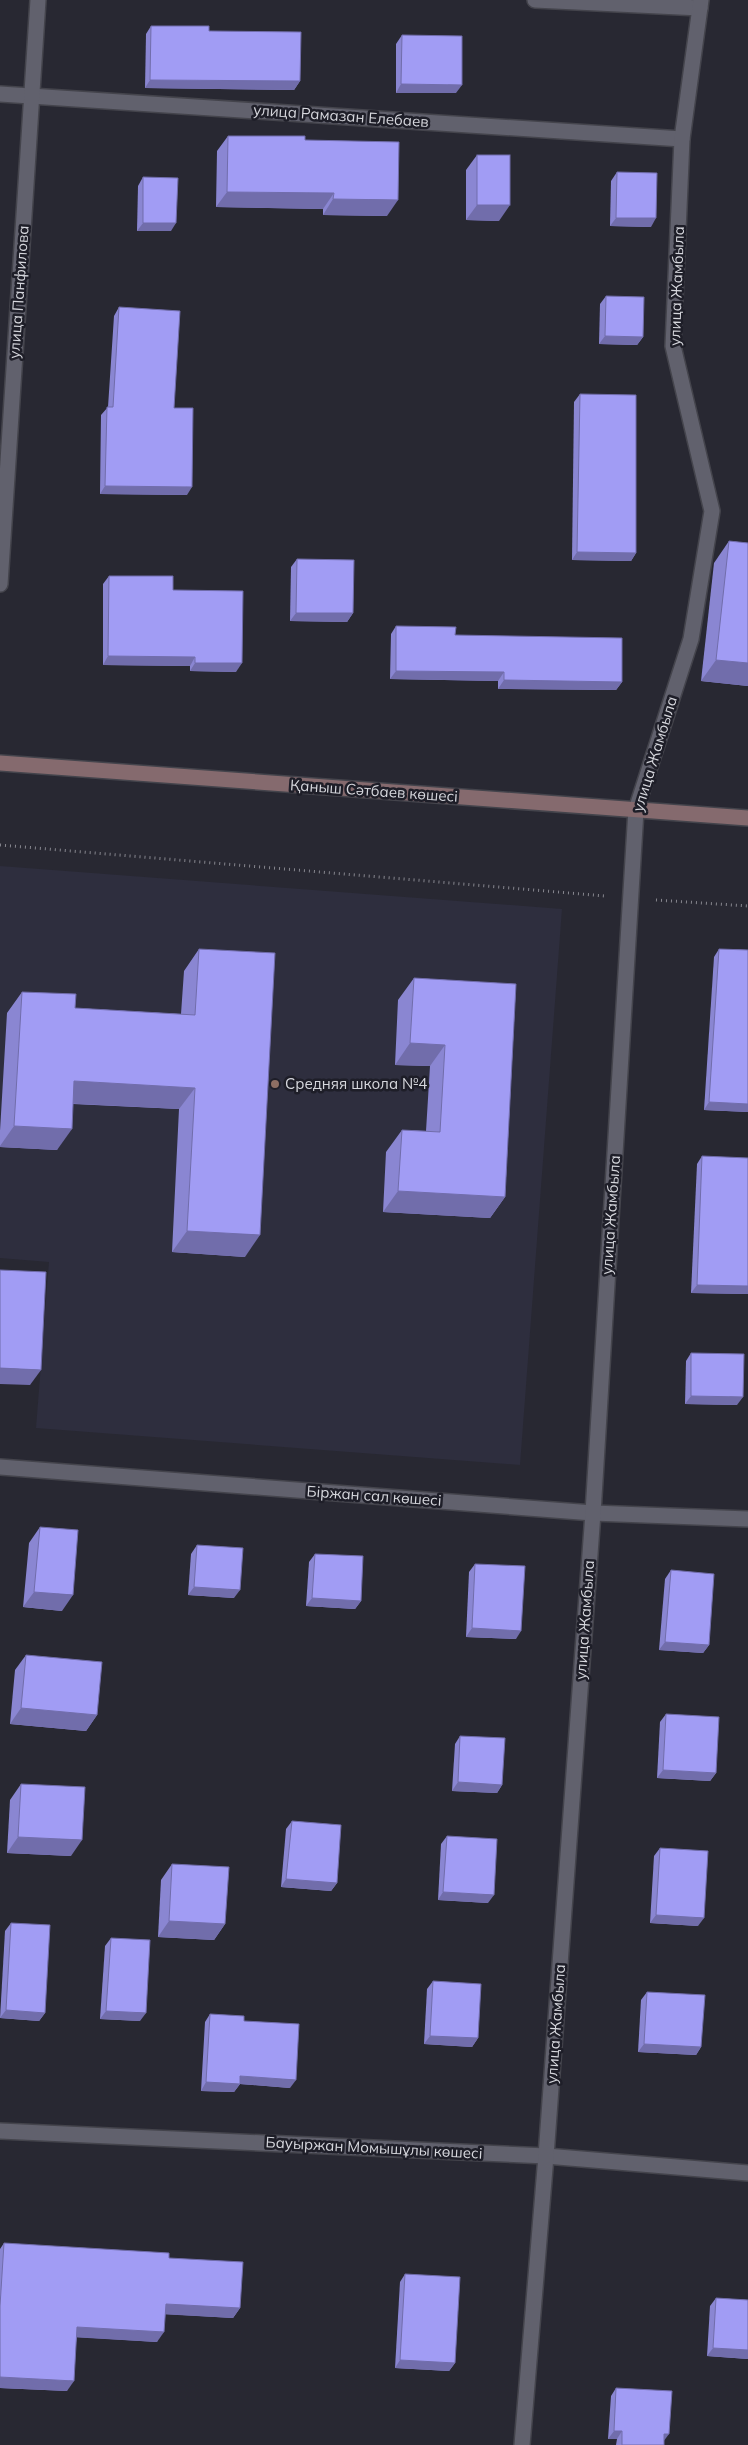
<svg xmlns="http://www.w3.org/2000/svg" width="748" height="2445" font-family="Mulish,sans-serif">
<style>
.built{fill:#2e2e3e}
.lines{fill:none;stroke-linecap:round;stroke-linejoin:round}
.street-casing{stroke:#44444c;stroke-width:18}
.secondary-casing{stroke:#44444c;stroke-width:18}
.path{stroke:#87878f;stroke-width:3;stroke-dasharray:1 4;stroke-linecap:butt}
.street{stroke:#61616d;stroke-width:15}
.secondary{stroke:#856a6e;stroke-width:15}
.wall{fill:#8a86d2}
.shaded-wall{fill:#716dab}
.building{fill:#a19cf4;stroke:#716dab}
.education-dot{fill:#8d6e63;stroke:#1e1e28;stroke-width:2}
.labels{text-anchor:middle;stroke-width:5;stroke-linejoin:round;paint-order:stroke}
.street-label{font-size:15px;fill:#d6d7dd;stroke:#1e1e28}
.poi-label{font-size:15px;fill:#d6d7dd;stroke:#1e1e28;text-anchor:start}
</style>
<rect width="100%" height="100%" fill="#282832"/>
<polygon class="built" points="0,866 562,909 520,1465 36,1428 49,1262 0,1258"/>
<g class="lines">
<g class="street-casing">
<g id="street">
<polyline points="535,0 700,8"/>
<polyline points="0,94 682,139"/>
<polyline points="0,584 38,0"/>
<polyline points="0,1467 593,1513 748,1519"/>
<polyline points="0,2131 546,2156 748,2173"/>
<polyline points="522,2445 546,2156 593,1513 636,810 691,639 712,511 673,346 682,139 701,0"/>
</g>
</g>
<g class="secondary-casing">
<polyline id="secondary" points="0,763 748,818"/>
</g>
<g class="path">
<polyline points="0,845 605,896"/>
<polyline points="656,900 748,906"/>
</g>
<use href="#street" class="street"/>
<use href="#secondary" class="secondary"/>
</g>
<g class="wall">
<polygon points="151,26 209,31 300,81 294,90 145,88 146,34"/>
<polygon points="402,35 456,93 396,93 396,44"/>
<polygon points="228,136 305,140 387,216 323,215 323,209 216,207 217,151"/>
<polygon points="477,155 499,221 466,220 466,170"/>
<polygon points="617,172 651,227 610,226 611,181"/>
<polygon points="143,177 171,231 137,231 138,186"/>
<polygon points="606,296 643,337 637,345 599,344 600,304"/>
<polygon points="119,307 174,408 187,495 100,494 101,415 108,407 114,316"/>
<polygon points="580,394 636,553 631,561 572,560 574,402"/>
<polygon points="729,541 748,543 748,686 701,681 714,563"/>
<polygon points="297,559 353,613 347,622 290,621 291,567"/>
<polygon points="109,576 173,590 236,672 190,671 190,666 103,665 103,584"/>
<polygon points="396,626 455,635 622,682 616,690 498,689 498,681 390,679 391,634"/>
<polygon points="199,949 245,1257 172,1252 179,1109 73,1104 57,1150 0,1147 0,1131 7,1013 22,992 75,1008 181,1014 184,971"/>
<polygon points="719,949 748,950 748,1112 704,1110 714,957"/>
<polygon points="414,978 516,984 505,1197 490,1218 383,1212 386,1152 402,1130 426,1131 430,1066 395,1065 398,1000"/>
<polygon points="702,1156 748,1294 691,1293 697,1164"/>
<polygon points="691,1353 737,1405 685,1404 686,1361"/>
<polygon points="40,1527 62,1611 23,1607 29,1543"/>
<polygon points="197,1545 234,1598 188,1595 191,1554"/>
<polygon points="315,1554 361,1601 355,1609 306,1606 309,1562"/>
<polygon points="475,1564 516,1639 466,1637 469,1572"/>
<polygon points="671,1570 709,1645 703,1653 659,1650 665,1579"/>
<polygon points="26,1655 97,1715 86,1731 10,1724 15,1670"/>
<polygon points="666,1714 716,1773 710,1781 657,1778 660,1722"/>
<polygon points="460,1736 502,1785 497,1793 452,1791 455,1744"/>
<polygon points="21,1784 71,1856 7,1853 10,1800"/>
<polygon points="292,1821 337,1883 331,1891 281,1887 286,1829"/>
<polygon points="447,1836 488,1903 438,1900 441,1844"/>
<polygon points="660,1848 698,1926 650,1923 654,1856"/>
<polygon points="172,1864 225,1924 214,1940 158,1937 161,1880"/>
<polygon points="11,1923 45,2013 39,2021 0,2018 5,1931"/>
<polygon points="111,1938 140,2021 100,2019 105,1946"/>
<polygon points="433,1981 478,2038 472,2047 424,2044 427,1989"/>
<polygon points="647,1992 701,2047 696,2055 638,2052 641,2000"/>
<polygon points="210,2014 244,2021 290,2088 240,2084 234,2092 201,2091 205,2022"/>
<polygon points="4,2243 169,2258 240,2308 233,2318 165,2314 157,2342 77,2337 67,2391 0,2388 0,2249"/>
<polygon points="405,2274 455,2363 449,2371 395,2368 400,2282"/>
<polygon points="716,2298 748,2300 748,2359 707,2356 710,2306"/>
<polygon points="616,2388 664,2442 664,2445 616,2445 617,2439 608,2439 611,2396"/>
</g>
<g class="shaded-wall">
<polygon points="150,80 300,81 294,90 145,88"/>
<polygon points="401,84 462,85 456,93 396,93"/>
<polygon points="227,192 334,193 323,209 216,207"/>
<polygon points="333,199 398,200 387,216 323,215"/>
<polygon points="477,205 510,205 499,221 466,220"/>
<polygon points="616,218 656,218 651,227 610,226"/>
<polygon points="143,223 176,223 171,231 137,231"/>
<polygon points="605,336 643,337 637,345 599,344"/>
<polygon points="105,486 192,487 187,495 100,494"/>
<polygon points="577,552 636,553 631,561 572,560"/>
<polygon points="296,613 353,613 347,622 290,621"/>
<polygon points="108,656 195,657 190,666 103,665"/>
<polygon points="716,660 748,663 748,686 701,681"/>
<polygon points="195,663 242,663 236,672 190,671"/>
<polygon points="396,671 504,672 498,681 390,679"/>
<polygon points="504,680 622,682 616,690 498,689"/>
<polygon points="410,1043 445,1045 430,1066 395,1065"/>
<polygon points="74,1081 195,1088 179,1109 59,1103"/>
<polygon points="709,1102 748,1104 748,1112 704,1110"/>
<polygon points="14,1126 72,1129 57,1150 0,1147 0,1146"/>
<polygon points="398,1191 505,1197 490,1218 383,1212"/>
<polygon points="187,1231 260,1235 245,1257 172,1252"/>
<polygon points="697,1285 748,1286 748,1294 691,1293"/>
<polygon points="0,1368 41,1370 30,1385 0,1384"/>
<polygon points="691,1396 743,1397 737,1405 685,1404"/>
<polygon points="194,1587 240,1590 234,1598 188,1595"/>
<polygon points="34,1592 73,1595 62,1611 23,1607"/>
<polygon points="312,1598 361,1601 355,1609 306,1606"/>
<polygon points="472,1628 521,1631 516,1639 466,1637"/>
<polygon points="665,1642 709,1645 703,1653 659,1650"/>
<polygon points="21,1708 97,1715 86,1731 10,1724"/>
<polygon points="663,1770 716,1773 710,1781 657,1778"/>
<polygon points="458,1782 502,1785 497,1793 452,1791"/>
<polygon points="18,1837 82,1840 71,1856 7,1853"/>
<polygon points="286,1879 337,1883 331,1891 281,1887"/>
<polygon points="443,1892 494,1895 488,1903 438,1900"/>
<polygon points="656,1915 704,1918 698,1926 650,1923"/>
<polygon points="169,1921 225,1924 214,1940 158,1937"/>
<polygon points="6,2010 45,2013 39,2021 0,2018"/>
<polygon points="106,2011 146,2013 140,2021 100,2019"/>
<polygon points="430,2036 478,2038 472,2047 424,2044"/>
<polygon points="644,2044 701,2047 696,2055 638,2052"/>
<polygon points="240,2076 296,2080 290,2088 240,2084 234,2092 201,2091 206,2082"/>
<polygon points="166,2304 240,2308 233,2318 159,2314"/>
<polygon points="77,2327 164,2332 157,2342 70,2337"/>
<polygon points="713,2348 748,2350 748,2359 707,2356"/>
<polygon points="400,2360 455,2363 449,2371 395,2368"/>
<polygon points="0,2377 74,2381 67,2391 0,2388"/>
<polygon points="614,2431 622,2431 617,2439 608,2439"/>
<polygon points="664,2434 669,2434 663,2442"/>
</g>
<g class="building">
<polygon points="151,26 209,26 209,31 301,32 300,81 150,80"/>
<polygon points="402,35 462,36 462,85 401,84"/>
<polygon points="228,136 305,136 305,140 399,142 398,200 333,199 334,193 227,192"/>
<rect x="477" y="155" width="33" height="50"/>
<polygon points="617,172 657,173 656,218 616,218"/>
<polygon points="143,177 178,178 176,223 143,223"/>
<polygon points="606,296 644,297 643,337 605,336"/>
<polygon points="119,307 180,311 174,408 193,408 192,487 105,486 107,407 113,407"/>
<polygon points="580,394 636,395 636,553 577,552"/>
<polygon points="729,541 748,543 748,663 716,660"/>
<polygon points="297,559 354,560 353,613 296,613"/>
<polygon points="109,576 173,576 173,590 243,591 242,663 195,663 195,657 108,656"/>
<polygon points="396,626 456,627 455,635 622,638 622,682 504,680 504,672 396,671"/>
<polygon points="199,949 275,953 260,1235 187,1231 195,1088 74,1081 72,1129 14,1126 22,992 76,994 75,1008 195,1015"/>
<polygon points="719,949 748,950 748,1104 709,1102"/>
<polygon points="414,978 516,984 505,1197 398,1191 402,1130 440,1132 445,1045 410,1043"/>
<polygon points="702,1156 748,1158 748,1286 697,1285"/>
<polygon points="0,1270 46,1272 41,1370 0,1368"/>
<polygon points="691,1353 744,1354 743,1397 691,1396"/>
<polygon points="40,1527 78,1530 73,1595 34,1592"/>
<polygon points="197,1545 243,1548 240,1590 194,1587"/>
<polygon points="315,1554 363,1556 361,1601 312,1598"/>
<polygon points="475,1564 525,1566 521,1631 472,1628"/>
<polygon points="671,1570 714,1574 709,1645 665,1642"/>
<polygon points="26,1655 102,1662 97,1715 21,1708"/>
<polygon points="666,1714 719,1717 716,1773 663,1770"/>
<polygon points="460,1736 505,1738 502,1785 458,1782"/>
<polygon points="21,1784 85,1787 82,1840 18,1837"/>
<polygon points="292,1821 341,1825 337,1883 286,1879"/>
<polygon points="447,1836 497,1839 494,1895 443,1892"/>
<polygon points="660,1848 708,1851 704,1918 656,1915"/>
<polygon points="172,1864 229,1867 225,1924 169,1921"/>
<polygon points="11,1923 50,1925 45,2013 6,2010"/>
<polygon points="111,1938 150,1940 146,2013 106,2011"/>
<polygon points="433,1981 481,1984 478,2038 430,2036"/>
<polygon points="647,1992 705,1995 701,2047 644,2044"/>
<polygon points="210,2014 244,2016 244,2021 299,2024 296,2080 240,2076 240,2084 206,2082"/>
<polygon points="4,2243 169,2253 169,2258 243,2262 240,2308 166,2304 164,2332 77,2327 74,2381 0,2377 0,2306"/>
<polygon points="405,2274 460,2277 455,2363 400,2360"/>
<polygon points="716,2298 748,2300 748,2350 713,2348"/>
<polygon points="616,2388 672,2391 669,2434 664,2434 664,2445 622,2445 622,2431 614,2431"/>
</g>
<circle class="education-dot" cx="275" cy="1084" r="5"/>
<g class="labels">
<g class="street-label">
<text transform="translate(341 116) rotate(4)" y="5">улица Рамазан Елебаев</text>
<text transform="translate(677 286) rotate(-88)" y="5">улица Жамбыла</text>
<text transform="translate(19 292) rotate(-86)" y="5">улица Панфилова</text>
<text transform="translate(655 754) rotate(-73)" y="5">улица Жамбыла</text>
<text transform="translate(374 791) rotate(4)" y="5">Қаныш Сәтбаев көшесі</text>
<text transform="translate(611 1215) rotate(-86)" y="5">улица Жамбыла</text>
<text transform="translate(374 1496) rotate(4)" y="5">Біржан сал көшесі</text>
<text transform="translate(585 1620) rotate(-86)" y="5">улица Жамбыла</text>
<text transform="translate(556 2024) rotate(-86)" y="5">улица Жамбыла</text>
<text transform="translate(374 2148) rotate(3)" y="5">Бауыржан Момышұлы көшесі</text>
</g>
<g class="poi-label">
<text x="285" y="1089">Средняя школа №4</text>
</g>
</g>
</svg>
